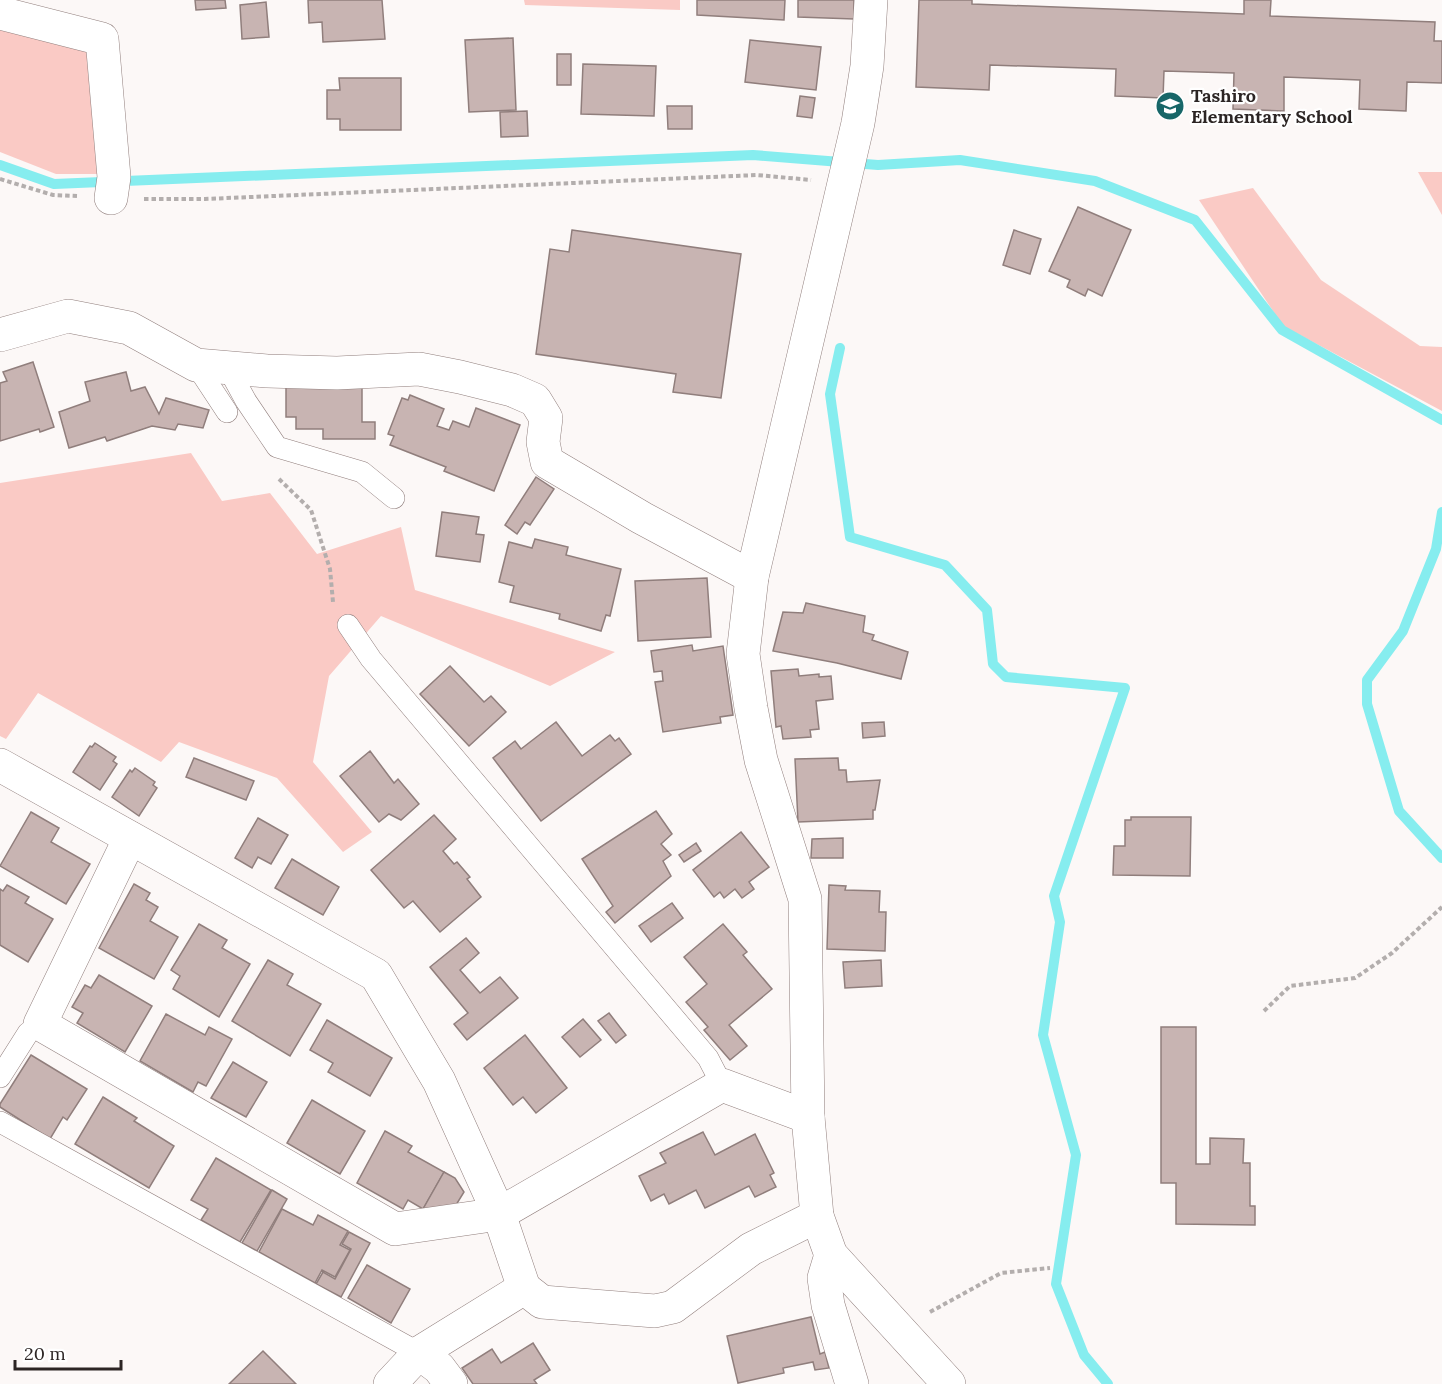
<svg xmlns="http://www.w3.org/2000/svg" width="1442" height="1384" font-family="Lora,serif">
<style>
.green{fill:#facac5}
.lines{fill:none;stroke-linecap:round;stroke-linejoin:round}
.stream{stroke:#86edef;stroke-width:10}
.building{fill:#c8b4b2;stroke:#907e7c;stroke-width:1.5}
.service-casing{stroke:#917f7d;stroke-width:22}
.minor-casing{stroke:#917f7d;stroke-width:34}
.path{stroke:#b3aead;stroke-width:4;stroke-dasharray:4.5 3;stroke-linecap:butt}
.service{stroke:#fff;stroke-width:21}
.minor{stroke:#fff;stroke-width:33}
.labels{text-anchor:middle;stroke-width:4.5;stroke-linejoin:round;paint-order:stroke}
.poi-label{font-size:18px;font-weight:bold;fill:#2c2524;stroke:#fff;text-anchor:start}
</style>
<rect width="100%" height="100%" fill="#fcf8f7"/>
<g class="green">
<polygon points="524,0 680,0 680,10 525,5"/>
<polygon points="0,23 87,44 101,174 56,174 0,152"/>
<polygon points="1418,172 1442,172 1442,215"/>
<polygon points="1253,188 1321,280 1420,346 1442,347 1442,411 1283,326 1199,200"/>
<polygon points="191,453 222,501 270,493 317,554 401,527 415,590 615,652 550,686 381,616 329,676 313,762 372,832 343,852 277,778 179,742 161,762 38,693 6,739 0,736 0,483"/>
</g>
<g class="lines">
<g class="stream">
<polyline points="0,165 54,184 753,155 878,165 960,160 1095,181 1195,220 1282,330 1442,420"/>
<polyline points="840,348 830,394 850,537 945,565 987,610 993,664 1006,677 1125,688 1054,896 1060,922 1043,1035 1076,1155 1056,1284 1084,1355 1108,1384"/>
<polyline points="1442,512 1436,549 1403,631 1367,680 1367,704 1399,811 1442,858"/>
</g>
</g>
<g class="building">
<polygon points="195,0 225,0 226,8 196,10"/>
<polygon points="308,0 382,0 385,39 323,42 322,22 309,23"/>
<polygon points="697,0 785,0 784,20 697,15"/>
<polygon points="798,0 854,0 854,19 798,17"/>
<polygon points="919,0 972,0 972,4 1244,14 1244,0 1271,0 1270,16 1435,22 1434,41 1442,41 1442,83 1407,82 1406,111 1359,109 1360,80 1284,77 1284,111 1233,109 1234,73 1164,71 1163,98 1115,96 1116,69 990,65 989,90 916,87"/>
<polygon points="266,2 269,37 242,39 240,5"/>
<polygon points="513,38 516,110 469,112 465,40"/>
<polygon points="750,40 821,47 816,90 745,82"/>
<rect x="557" y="54" width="14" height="31"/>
<polygon points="583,64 656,66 654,116 581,114"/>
<polygon points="339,78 401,78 401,130 340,130 340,119 327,119 327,90 340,90"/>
<polygon points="800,96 815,98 812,118 797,116"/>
<polygon points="667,106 692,106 692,129 668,129"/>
<polygon points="527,111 528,136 501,137 500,112"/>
<polygon points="1078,207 1131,230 1102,296 1088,289 1085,296 1067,287 1070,280 1049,271"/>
<polygon points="572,230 741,254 721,398 673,392 676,374 536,354 550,249 569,252"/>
<polygon points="1014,230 1041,239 1030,274 1003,265"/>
<polygon points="33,362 54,427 40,432 39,429 0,441 0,383 7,381 3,372"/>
<polygon points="126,372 131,391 145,387 159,414 166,398 209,410 203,428 178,424 175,430 152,426 107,441 105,437 69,448 59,412 90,401 85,382"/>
<polygon points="286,387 362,387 362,422 375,422 375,439 323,439 323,429 296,429 296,417 286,417"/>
<polygon points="410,395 444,409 437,426 449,430 453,421 469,427 476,408 520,425 494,491 444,471 446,467 390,445 394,436 388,434 402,398 408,400"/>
<polygon points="536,477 554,489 530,525 525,522 517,534 505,525"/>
<polygon points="442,512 479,517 476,534 484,535 480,562 436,556"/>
<polygon points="535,539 568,547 566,555 621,569 610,616 606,615 601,631 559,619 560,614 510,602 514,586 499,582 509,542 532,548"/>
<polygon points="707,578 711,637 638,641 635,581"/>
<polygon points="806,603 865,616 863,632 874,635 872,640 908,652 901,679 837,663 773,651 783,612 803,613"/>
<polygon points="692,645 693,651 723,646 733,715 720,717 721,723 663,732 655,682 663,681 662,671 654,672 651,651"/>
<polygon points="450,666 484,702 491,696 506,712 469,746 420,694"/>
<polygon points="798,669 799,676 819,674 819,677 831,676 833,699 816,701 819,729 810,730 811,737 783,739 781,726 776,727 771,671"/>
<polygon points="556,722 582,756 610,735 615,741 619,738 631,754 541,821 493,758 515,741 521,749"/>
<polygon points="884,722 885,736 863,738 862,723"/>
<polygon points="95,743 116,757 113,761 117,764 100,790 73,772 90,746 92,747"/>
<polygon points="370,751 394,783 398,779 419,804 401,820 389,814 379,822 340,776"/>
<polygon points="194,758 254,781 246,800 186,777"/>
<polygon points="838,758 839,770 846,770 847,782 880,780 875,810 873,810 873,819 798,822 795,759"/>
<polygon points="135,768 155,782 153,785 157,788 139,816 112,797 130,770 132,772"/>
<polygon points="656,811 672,834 661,844 671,855 663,861 671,876 615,923 606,912 613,906 582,859"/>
<polygon points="31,812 59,828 51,842 90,864 66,904 0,866"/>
<polygon points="434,815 456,839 443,851 454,864 457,862 470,877 467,879 481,897 440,932 413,901 404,908 371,870"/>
<polygon points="1131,817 1191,817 1190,876 1113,875 1114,846 1125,846 1125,820 1131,820"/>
<polygon points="258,818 288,835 271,864 258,857 252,868 235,858"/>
<polygon points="741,832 769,867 749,882 754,889 742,898 735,889 724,898 720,892 714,897 693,870"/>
<polygon points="843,838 843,858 811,858 812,839"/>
<polygon points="696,843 701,851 684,862 679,855"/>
<polygon points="292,859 339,887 323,915 275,888"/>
<polygon points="134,884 150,893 146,900 158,907 150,921 178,937 154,979 99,948"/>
<polygon points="7,885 29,897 25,903 53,919 28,962 0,945 0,889 3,891"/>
<polygon points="829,885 846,886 845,890 880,891 879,912 886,912 885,951 827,949"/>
<polygon points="672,903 683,918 651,942 639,926"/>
<polygon points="199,924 227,940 222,948 250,964 219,1017 173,989 180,976 171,970"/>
<polygon points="723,924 747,952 743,955 772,989 729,1025 747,1046 730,1060 704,1030 708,1027 686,1002 707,984 684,957"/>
<polygon points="466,938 479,953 460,970 480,993 500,977 518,998 467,1040 454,1024 468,1013 430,967"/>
<polygon points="268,960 293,974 287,985 321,1004 290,1056 232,1021"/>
<polygon points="881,960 882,986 845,988 843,962"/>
<polygon points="99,975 152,1006 125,1052 77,1023 83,1013 72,1007 85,985 91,988"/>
<polygon points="609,1013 626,1035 616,1043 598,1021"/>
<polygon points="166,1014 205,1035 209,1027 232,1039 206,1086 198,1082 193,1092 140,1061"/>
<polygon points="583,1019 601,1040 580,1057 562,1037"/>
<polygon points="327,1020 392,1058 370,1096 328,1072 333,1063 310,1050"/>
<polygon points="1161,1027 1196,1027 1196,1164 1210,1164 1210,1138 1244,1139 1243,1163 1250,1163 1250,1206 1255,1206 1255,1225 1176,1224 1176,1183 1161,1183"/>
<polygon points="525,1035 567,1088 536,1113 523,1097 513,1105 484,1068"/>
<polygon points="31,1055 87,1089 67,1120 63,1117 50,1139 0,1107 0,1104"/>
<polygon points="233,1062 267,1082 246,1117 211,1098"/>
<polygon points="103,1097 137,1118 134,1121 174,1146 149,1188 75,1144"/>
<polygon points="312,1100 365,1131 340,1174 287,1143"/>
<polygon points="385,1131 412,1146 408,1152 444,1172 423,1209 408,1200 403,1209 357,1183"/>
<polygon points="703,1132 715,1155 755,1134 774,1173 770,1175 776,1187 755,1197 749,1186 705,1208 696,1190 669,1204 664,1194 651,1201 639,1176 666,1163 660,1153"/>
<polygon points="216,1158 271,1190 240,1242 201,1220 208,1209 191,1200"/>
<polygon points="444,1172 455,1178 464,1192 456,1205 423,1209"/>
<polygon points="272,1190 287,1199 257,1251 242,1243"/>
<polygon points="282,1209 313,1225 318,1215 348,1231 340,1245 350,1250 335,1277 322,1270 315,1283 259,1252"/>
<polygon points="349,1232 370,1243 341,1297 316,1284 323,1272 335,1279 351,1249 342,1244"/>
<polygon points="367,1265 410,1289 391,1323 348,1298"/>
<polygon points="811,1317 820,1354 825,1352 829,1368 815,1370 813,1362 783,1368 784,1373 738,1383 727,1336"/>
<polygon points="533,1343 550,1370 534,1380 537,1384 473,1384 462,1368 492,1349 501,1363"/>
<polygon points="263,1351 296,1384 229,1384"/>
</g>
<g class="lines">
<g class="service-casing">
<g id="service">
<polyline points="196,365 227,412"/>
<polyline points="234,368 234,379 246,401 277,447 362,472 394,498"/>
<polyline points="348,625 371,659 708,1058 722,1085"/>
<polyline points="0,1077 28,1033 40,1024"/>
<polyline points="0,1122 419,1353"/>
</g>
</g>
<g class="minor-casing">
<g id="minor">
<polyline points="871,0 867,66 858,123 752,577 743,654 751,708 761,760 805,899 808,1117 817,1216 831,1255 949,1384"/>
<polyline points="0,13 102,39 114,177 111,198"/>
<polyline points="0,335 68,316 129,328 196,365 267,371 337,373 419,369 460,377 512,390 535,400 546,418 543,442 547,462 642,518 752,577"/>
<polyline points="0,765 376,975 439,1081 499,1214 722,1085 808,1117"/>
<polyline points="130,838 40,1024 395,1229 499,1214 524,1288 419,1353 390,1384"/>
<polyline points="831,1255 824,1278 828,1305 852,1384"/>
<polyline points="524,1288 542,1302 655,1311 673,1307 751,1249 817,1216"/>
<polyline points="419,1353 439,1368 451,1384"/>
</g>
</g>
<g class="path">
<polyline points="0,179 53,195 77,196"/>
<polyline points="144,199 205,199 757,175 811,180"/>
<polyline points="279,479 311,510 330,569 333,602"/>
<polyline points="1264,1011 1290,986 1355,978 1392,953 1442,907"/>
<polyline points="930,1312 1001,1273 1050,1268"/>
</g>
<use href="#service" class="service"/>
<use href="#minor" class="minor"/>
</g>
<defs>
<g id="school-disc" transform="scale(1.5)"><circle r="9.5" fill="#176668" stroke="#fff"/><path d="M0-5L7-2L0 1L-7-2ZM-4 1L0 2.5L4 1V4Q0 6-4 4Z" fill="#fff"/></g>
</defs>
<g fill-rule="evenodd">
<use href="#school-disc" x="1170" y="106"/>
</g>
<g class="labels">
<g class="poi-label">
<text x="1191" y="102">Tashiro<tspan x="1191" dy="21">Elementary School</tspan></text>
</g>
</g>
<path d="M15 1360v9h106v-9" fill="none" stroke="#2c2524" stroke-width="3"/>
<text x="24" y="1360" font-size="18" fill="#2c2524" stroke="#ffffff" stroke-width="4.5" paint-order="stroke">20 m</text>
</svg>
